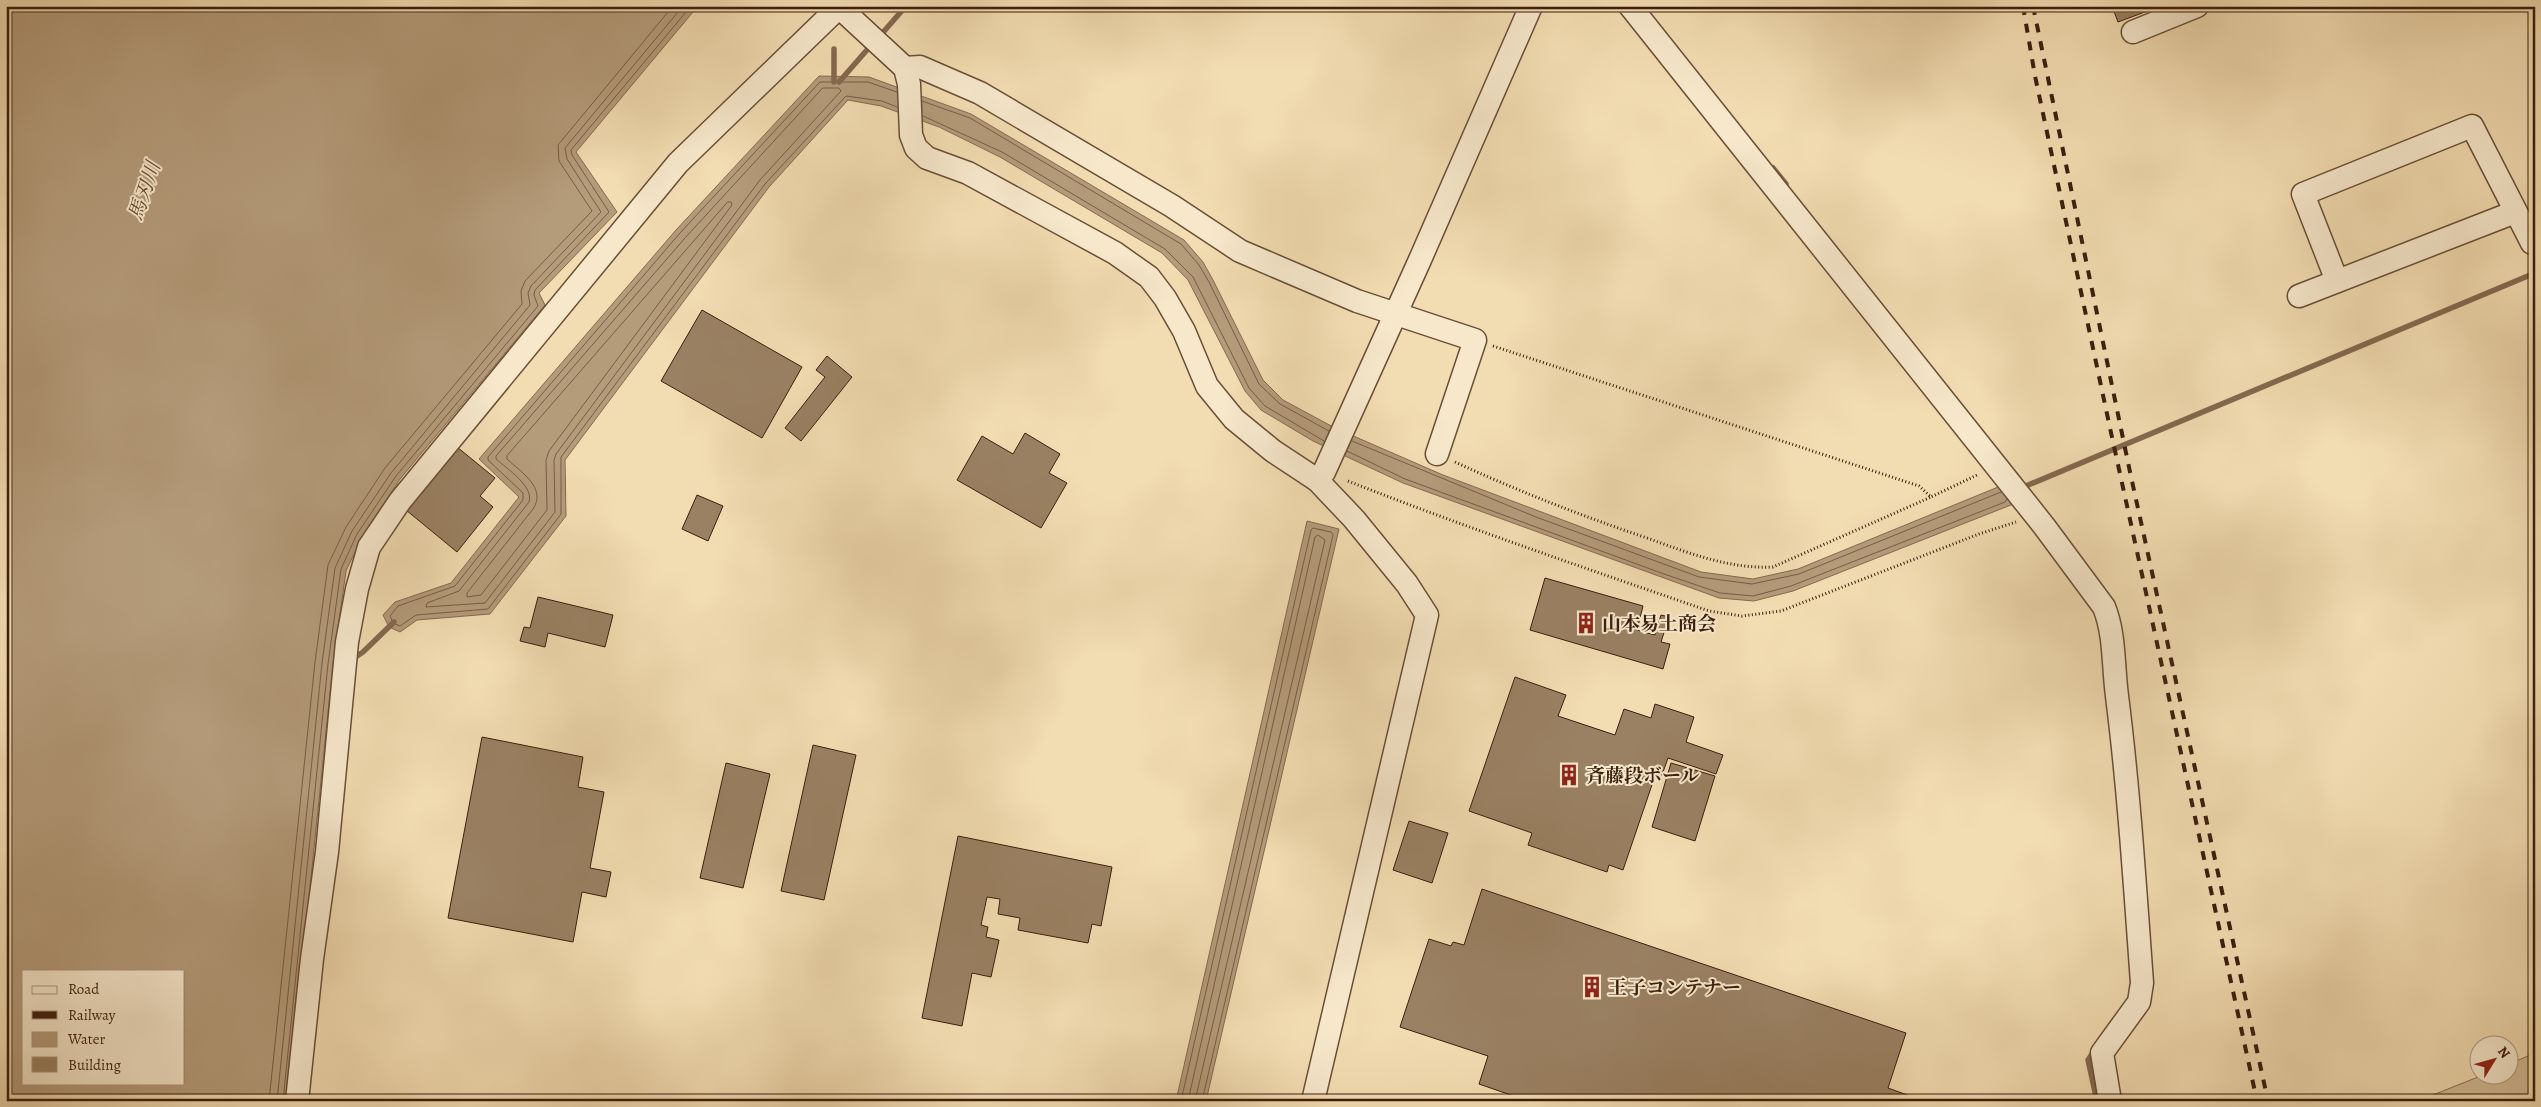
<svg xmlns="http://www.w3.org/2000/svg" width="2541" height="1107" font-family="Alegreya,'Noto Serif JP',serif">
<style>
.green{fill:#d3bc95;stroke:#876d52}
.water{fill:#b49b7a;stroke:#84694f;fill-rule:evenodd}
.lines{fill:none;stroke-linecap:round;stroke-linejoin:round}
.shore{stroke:#785c44;stroke-width:1}
.stream{stroke:#84694f;stroke-width:5.5}
.building{fill:#9a8163;stroke:#3b1e0e}
.minor-casing{stroke:#694e37;stroke-width:25}
.path{stroke:#3b1e0e;stroke-width:3;stroke-dasharray:1 2.5;stroke-linecap:butt}
.minor{stroke:#f7e8cc;stroke-width:22}
.rail{stroke:#3b1e0e;stroke-width:4;stroke-dasharray:9 9;stroke-linecap:butt}
.labels{text-anchor:middle;stroke-width:4;stroke-linejoin:round;paint-order:stroke}
.poi-label{font-size:19px;font-weight:bold;fill:#3b1e0e;stroke:#f7e8cc;text-anchor:start}
.water-label{font-size:20px;font-style:italic;fill:#654a34;stroke:#f7e8cc}
</style>
<rect width="100%" height="100%" fill="#f2dcb1"/>
<filter id="stains"><feTurbulence type="fractalNoise" baseFrequency=".004" numOctaves="4"/><feColorMatrix values="0 0 0 0 .2 0 0 0 0 .09 0 0 0 0 .02 0 0 0 .5 -.17"/></filter>
<radialGradient id="worn" r=".72"><stop offset=".6" stop-color="#630" stop-opacity="0"/><stop offset="1" stop-color="#630" stop-opacity=".3"/></radialGradient>
<polygon class="green" points="2535,1053 2535,1101 2418,1101 2483,1075 2508,1074 2509,1064"/>
<g class="water">
<path d="M6 6H698L576 152 617 212 539 293 545 305 400 479 362 537 346 571 333 664 288 1101H6ZM24 971H184V1083H24Z"/>
<polygon points="819,76 869,77 971,114 1184,240 1203,262 1213,280 1263,380 1283,400 1335,428 1443,475 1701,572 1753,579 1798,569 2003,485 2016,503 1793,591 1754,601 1719,598 1403,483 1313,441 1261,410 1245,391 1188,280 1162,253 1000,157 939,127 881,106 848,100 769,187 565,460 566,516 490,614 417,620 400,632 389,627 383,615 395,602 451,583 519,497 479,459 676,230"/>
<polygon points="1307,521 1339,529 1206,1101 1176,1101"/>
</g>
<g class="lines">
<g class="shore">
<path d="M823 88H839L841 91 760 180 556 454 554 460 555 512 485 603 426 607 427 603 459 591 529 502C534 486 507 469 496 459V456L685 238Z"/>
<polyline points="897,92 868,82 820,82 680,233 488,457 488,460 523,493 523,500 455,586 398,606 390,616 393,623 400,626 416,615 488,609 561,514 561,457 765,184 846,96 882,101 897,107"/>
<polyline points="922,101 970,118 1181,244 1199,265 1209,282 1259,384 1280,404 1329,431"/>
<polyline points="923,116 1002,152 1165,249 1193,277 1249,388 1265,406 1324,441"/>
<path d="M728 202H731L732 205 549 451 546 460 547 510 481 595 467 597V593L533 509C547 488 521 472 507 459V456Z"/>
<polyline points="1352,441 1536,517 1699,577 1752,584 1799,574 2001,492"/>
<polyline points="1347,451 1405,479 1664,574 1720,593 1753,596 1791,586 2005,502 2007,499"/>
<polyline points="269,1101 315,662 328,565 346,527 385,468 522,304 521,291 525,281 592,211 559,161 558,145 673,6"/>
<polyline points="277,1101 322,663 335,568 352,531 391,473 530,305 528,293 531,286 601,212 567,159 565,148 683,6"/>
<polyline points="283,1101 328,664 341,569 357,534 396,476 538,306 534,295 535,290 609,212 572,155 571,150 691,6"/>
<polyline points="1181,1101 1311,530 1313,528 1331,532 1333,535 1202,1101"/>
<polyline points="1188,1101 1315,537 1318,535 1325,540 1195,1101"/>
</g>
<g class="stream">
<polyline points="879,37 906,6"/>
<polyline points="834,49 834,82"/>
<polyline points="839,82 873,43"/>
<polyline points="1773,168 1786,184"/>
<polyline points="2021,488 2535,273"/>
<polyline points="351,660 363,652 394,622"/>
<polyline points="2094,1051 2088,1060 2097,1101"/>
</g>
</g>
<g class="building">
<polygon points="2112,6 2161,6 2118,22"/>
<polygon points="702,310 802,367 762,438 661,381"/>
<polygon points="827,356 852,377 801,441 785,428 825,377 816,370"/>
<polygon points="1025,433 1060,454 1049,473 1067,483 1041,528 957,480 982,436 1013,454"/>
<polygon points="457,447 495,478 480,496 493,507 457,552 406,510"/>
<polygon points="697,495 723,506 708,541 682,529"/>
<polygon points="1545,578 1643,606 1637,630 1655,635 1661,615 1669,617 1661,642 1670,644 1663,669 1530,630"/>
<polygon points="538,597 613,615 605,647 548,633 545,647 520,641 524,627 530,628"/>
<polygon points="1515,677 1566,695 1558,716 1615,735 1624,709 1651,718 1655,704 1694,717 1686,742 1723,755 1716,774 1668,758 1662,775 1656,773 1623,870 1609,865 1607,872 1528,845 1532,833 1469,811"/>
<polygon points="482,737 583,757 578,787 604,792 590,868 611,872 606,897 582,892 573,942 448,918"/>
<polygon points="813,745 856,755 824,900 781,891"/>
<polygon points="726,763 770,774 743,888 700,878"/>
<polygon points="1671,763 1715,776 1695,841 1652,827"/>
<polygon points="1409,821 1448,833 1432,883 1393,870"/>
<polygon points="958,836 1112,867 1101,926 1092,924 1088,943 1018,930 1020,918 998,914 1000,899 987,897 981,925 988,927 986,937 999,940 991,977 972,973 962,1026 922,1018"/>
<polygon points="1482,889 1906,1033 1888,1088 1924,1101 1528,1101 1479,1084 1488,1056 1400,1027 1429,939 1451,946 1453,942 1464,945"/>
</g>
<g class="lines">
<g class="minor-casing">
<g id="minor">
<path d="M1630 6 2044 526 2104 607C2115 634 2113 666 2117 696 2129 791 2135 887 2142 983L2139 1002 2102 1053 2110 1101"/>
<polyline points="839,7 905,68 909,84 911,135 916,148 927,158 968,173 1115,253 1149,277 1165,298 1184,331 1207,386 1234,419 1273,451 1317,480 1354,519 1407,584 1427,615 1313,1101"/>
<polyline points="2133,32 2197,6"/>
<polyline points="905,68 920,67 980,93 1172,206 1240,251 1357,301 1475,340 1437,454"/>
<polyline points="2337,281 2303,194 2472,126 2532,243 2535,242"/>
<polyline points="2299,296 2515,212"/>
<polyline points="1317,480 1324,472 1419,262 1531,6"/>
<polyline points="297,1101 312,959 327,852 347,642 357,589 369,547 400,501 678,163 840,6"/>
</g>
</g>
<g class="path">
<polyline points="1493,346 1919,486 1931,497 1977,475"/>
<path d="M1455 462C1518 491 1582 516 1647 538 1689 553 1728 569 1773 567L1931 497"/>
<path d="M1348 481C1467 528 1588 569 1709 611L1742 616 1781 611 1979 534 2016 522"/>
</g>
<use href="#minor" class="minor"/>
<g class="rail">
<polyline points="2023,6 2035,76 2110,428 2257,1101"/>
<polyline points="2033,6 2130,472 2268,1101"/>
</g>
</g>
<defs>
<g id="building-bare" transform="scale(1.725)"><path d="M-4-6H4V6H1V3H-1V6H-4ZM-2.5-4.3h1.7v1.8h-1.7ZM.8-4.3h1.7v1.8H.8ZM-2.5-1h1.7V.8h-1.7ZM.8-1h1.7V.8H.8Z" fill="#8f2418" stroke="#f7e8cc" stroke-width="2.5" paint-order="stroke"/></g>
</defs>
<g fill-rule="evenodd">
<use href="#building-bare" x="1586" y="623"/>
<use href="#building-bare" x="1569" y="775"/>
<use href="#building-bare" x="1592" y="987"/>
</g>
<g class="labels">
<g class="poi-label">
<text x="1602" y="630">山本易土商会</text>
<text x="1586" y="782">斉藤段ボール</text>
<text x="1608" y="994">王子コンテナー</text>
</g>
<g class="water-label">
<text transform="translate(144 191) rotate(-71)" y="7">馬刃川</text>
</g>
</g>
<rect width="2541" height="1107" fill="none" stroke="#f2dcb1" stroke-width="25"/>
<rect x="8" y="8" width="2526" height="1092" fill="none" stroke="#3b1e0e" stroke-width="2.5"/>
<rect x="12" y="12" width="2516" height="1082" fill="none" stroke="#3b1e0e"/>
<rect x="22" y="970" width="162" height="115" fill="#f7e8cc" stroke="#ac9780"/>
<rect x="32" y="986" width="25" height="8" fill="#f7e8cc" stroke="#ac9780"/>
<text x="68" y="994" font-size="15" fill="#3b1e0e">Road</text>
<rect x="32" y="1011" width="25" height="8" fill="#3b1e0e" stroke="#ac9780"/>
<text x="68" y="1020" font-size="15" fill="#3b1e0e">Railway</text>
<rect x="32" y="1032" width="25" height="15" fill="#b49b7a" stroke="#ac9780"/>
<text x="68" y="1044" font-size="15" fill="#3b1e0e">Water</text>
<rect x="32" y="1057" width="25" height="15" fill="#9a8163" stroke="#ac9780"/>
<text x="68" y="1070" font-size="15" fill="#3b1e0e">Building</text>
<g transform="translate(2494 1060) rotate(53)"><circle r="24" fill="#f7e8cc" stroke="#ac9780"/>
<path d="M0-4L9 19L0 12L-9 19Z" fill="#8f2418"/>
<text y="-8" font-size="14" font-weight="bold" text-anchor="middle" fill="#3b1e0e">N</text>
</g>
<rect width="100%" height="100%" filter="url(#stains)"/>
<rect width="100%" height="100%" fill="url(#worn)"/>
</svg>
